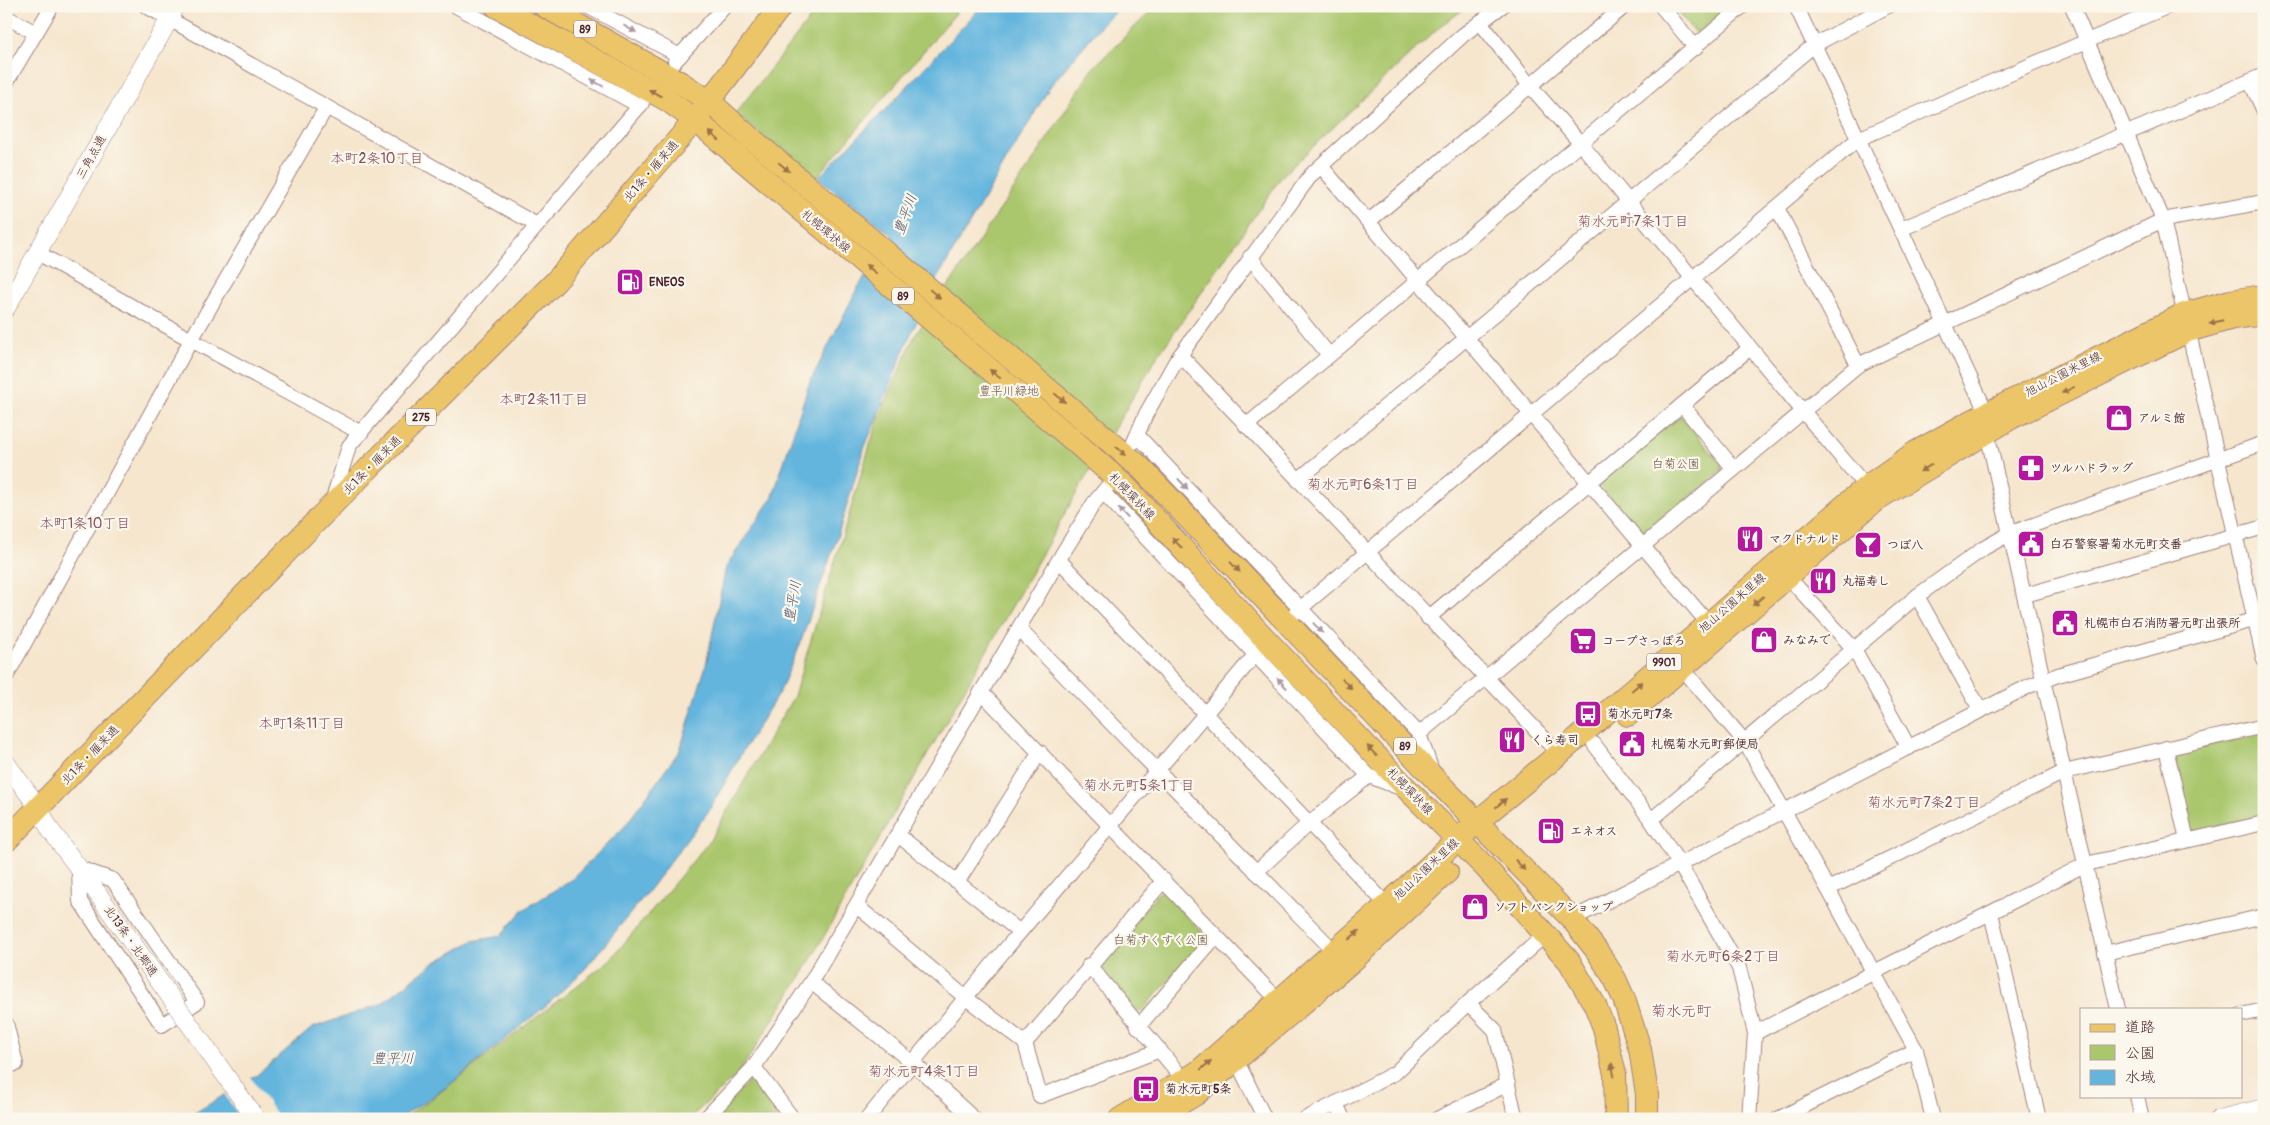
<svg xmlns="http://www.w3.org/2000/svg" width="2270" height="1125" font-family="Pangolin,'Klee One',sans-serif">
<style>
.green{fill:#abc76e;stroke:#7a734c}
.water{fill:#63b5de;stroke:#566a84}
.pier{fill:#f6e6ce}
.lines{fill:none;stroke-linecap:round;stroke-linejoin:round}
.minor-casing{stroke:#a0827c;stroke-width:16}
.tertiary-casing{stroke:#a0827c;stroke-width:19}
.primary-casing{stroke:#a0827c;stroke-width:24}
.trunk-casing{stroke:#a0827c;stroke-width:24}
.minor{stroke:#fff;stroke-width:14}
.tertiary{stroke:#fff;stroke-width:18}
.primary{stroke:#edc569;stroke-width:22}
.trunk{stroke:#edc569;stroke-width:22}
.tertiary-bridge-casing{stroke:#a0827c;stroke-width:19;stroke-linecap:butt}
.tertiary-bridge{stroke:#fff;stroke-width:18}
.oneway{fill:#ae9aa0}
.oneway2{fill:#9c724a}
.labels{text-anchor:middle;stroke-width:4.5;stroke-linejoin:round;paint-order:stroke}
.shield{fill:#fbf7ec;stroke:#7f6065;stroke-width:1}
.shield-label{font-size:11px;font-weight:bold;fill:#4a1f2b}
.street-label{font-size:12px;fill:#4a1f2b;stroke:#fbf7ec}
.poi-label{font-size:12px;font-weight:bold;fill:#4a1f2b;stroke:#fbf7ec;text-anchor:start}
.park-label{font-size:12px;fill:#67513f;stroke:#fbf7ec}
.neighbourhood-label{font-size:14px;fill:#874d60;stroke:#fbf7ec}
.water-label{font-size:14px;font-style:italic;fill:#53546a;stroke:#fbf7ec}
.quarter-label{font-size:15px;fill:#874d60;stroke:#fbf7ec}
</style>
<rect width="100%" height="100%" fill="#fbf7ec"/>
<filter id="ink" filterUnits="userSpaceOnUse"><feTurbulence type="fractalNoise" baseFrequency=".02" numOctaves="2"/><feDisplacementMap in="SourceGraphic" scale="10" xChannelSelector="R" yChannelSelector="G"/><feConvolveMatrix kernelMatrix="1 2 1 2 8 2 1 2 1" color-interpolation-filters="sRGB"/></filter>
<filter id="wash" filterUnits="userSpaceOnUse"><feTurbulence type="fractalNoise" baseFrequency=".0096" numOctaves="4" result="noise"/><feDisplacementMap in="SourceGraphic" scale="20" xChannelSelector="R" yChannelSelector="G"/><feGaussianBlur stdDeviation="1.12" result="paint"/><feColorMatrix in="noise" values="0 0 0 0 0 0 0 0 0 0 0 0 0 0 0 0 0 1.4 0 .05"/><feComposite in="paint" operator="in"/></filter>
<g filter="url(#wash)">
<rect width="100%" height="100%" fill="#f6e6ce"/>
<g class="green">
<polygon points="820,6 962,6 816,178 735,114"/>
<polygon points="1156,6 1468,6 1437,29 1282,176 1153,363 1076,494 803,973 739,1073 689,1119 403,1119 438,1094 610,960 709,842 794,696 877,422 914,337 1037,155 1092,69"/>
<polygon points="1673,6 1729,6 1699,32 1694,32"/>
<polygon points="1678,417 1682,417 1722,465 1722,471 1646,533 1638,533 1600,487 1601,482"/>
<polygon points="2264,734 2264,815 2195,832 2191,829 2174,757 2177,752"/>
<polygon points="1159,892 1165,892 1204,934 1204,940 1142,1011 1137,1011 1100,971 1099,965"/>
<polygon points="750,1080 754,1080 784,1119 714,1119"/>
</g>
<polygon class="water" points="982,6 1122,6 1104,22 1051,85 941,272 909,338 864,449 837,538 800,644 780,691 741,754 708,812 645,895 585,969 548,1004 447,1087 398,1119 185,1119 257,1075 312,1028 381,1004 434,963 473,941 500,936 522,911 572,879 625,826 680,750 706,665 726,567 773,496 809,384 857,289 893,236 818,178 888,107"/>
<polygon class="pier" points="250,1076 279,1119 241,1119 223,1092"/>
</g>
<g filter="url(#ink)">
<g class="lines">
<g class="minor-casing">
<g id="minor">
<polyline points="146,6 537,225"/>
<polyline points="456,6 640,106"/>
<polyline points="587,6 680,56"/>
<polyline points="1661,6 1696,48"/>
<polyline points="1796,6 1982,403 1990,446 2118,1009"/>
<polyline points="2072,6 2163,220 2264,660"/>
<polyline points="6,17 36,33"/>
<polyline points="1480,22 1531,87 1581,144 1866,487"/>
<polyline points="675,61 725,6"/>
<polyline points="2250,81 2264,111"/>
<polyline points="6,83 52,6"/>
<polyline points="1321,166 1713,629"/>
<polyline points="1777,208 1858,365"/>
<polyline points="1369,221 1625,6"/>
<polyline points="1901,229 2264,75"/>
<polyline points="38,253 191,340 361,433"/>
<polyline points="1250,257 1329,355"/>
<polyline points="1180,355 1559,754"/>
<polyline points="1682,405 1734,469"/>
<polyline points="1246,426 1743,6"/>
<polyline points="1138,436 1419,734 1432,771"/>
<polyline points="1134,442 1146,414 1176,361 1311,175 1463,35 1502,6"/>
<polyline points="1298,480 1814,45 1888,6"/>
<polyline points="1103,492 1369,776 1403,789"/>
<polyline points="333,499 349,446 642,103"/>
<polyline points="1059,560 1387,905"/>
<polyline points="1787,576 1854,649 1909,748"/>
<polyline points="2025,595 2264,527"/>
<polyline points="1917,596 1981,711"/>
<polyline points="1295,613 1858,139 2169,6"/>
<polyline points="1428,618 1750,348"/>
<polyline points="1019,629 1335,952"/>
<polyline points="1682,668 1745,742 1828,889 1916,1050 1933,1119"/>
<polyline points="6,677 191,340 326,108"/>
<polyline points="981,692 1279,1001"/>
<polyline points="1419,734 1858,365 2163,220 2264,202"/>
<polyline points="1594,744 1651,820 1680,865 1739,968 1755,1033 1749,1119"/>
<polyline points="2166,748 2187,840"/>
<polyline points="1651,820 1917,596 1984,548 2011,533 2264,443"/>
<polyline points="898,835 1020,932"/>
<polygon points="79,868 113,880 197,1002 162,1025 80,901"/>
<polyline points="1256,872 1309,823 1369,776"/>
<polyline points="958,881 1040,752"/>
<polyline points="1828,889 2064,772 2264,726"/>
<polyline points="857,906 966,998 1025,1043 1164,880"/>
<polyline points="1991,913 2039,1119"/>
<polyline points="1572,919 2029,686 2058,675 2264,617"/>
<polyline points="2105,953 2264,916"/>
<polyline points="1089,965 1189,1086"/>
<polyline points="811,982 913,1063 974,1119"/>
<polyline points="1468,1003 1495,1030 1516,1119"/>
<polyline points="2241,1015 2264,1010"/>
<polyline points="6,1023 16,1064 6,1066"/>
<polyline points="1138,1027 1216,936"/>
<polyline points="1755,1033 2086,864 2264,823"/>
<polyline points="1025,1043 1040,1096 1160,1050"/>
<polyline points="1234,1055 1265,1119"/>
<polyline points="754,1067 793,1119"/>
<polyline points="2137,1096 2142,1119"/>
<polyline points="1336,1103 1343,1119"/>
<polyline points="705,1119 754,1067 811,982 1064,551 1094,503 1107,487"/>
<polyline points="867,1119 992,965 1261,648"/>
<polyline points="1305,1119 1395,1073 1468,1003 1545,935"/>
<polyline points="1437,1119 1508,1084"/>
<polyline points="1778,1119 1916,1050"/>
</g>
</g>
<g class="tertiary-casing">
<g id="tertiary">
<polyline points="6,308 170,18 174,6"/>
<polyline points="6,763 38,807 51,831 98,894"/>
<polyline points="2219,1119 2264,1108"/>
</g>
</g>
<g class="primary-casing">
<g id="primary">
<polyline points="496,6 667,100 695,120 1072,439 1127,488 1256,629 1410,792 1485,867 1569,961 1595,1005 1604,1028 1615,1074 1616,1119"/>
<polyline points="544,6 681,83 710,102 747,135 1140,467 1435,779 1572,919 1597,951 1615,979 1624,999 1640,1049 1647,1094 1647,1119"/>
<polyline points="1628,715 1877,499 2011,418 2188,331 2233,318 2264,314"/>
<polyline points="1120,1119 1198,1072 1387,905 1478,821 1559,754 1866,487 1916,452 1968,423 2184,314 2230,301 2264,296"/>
<polyline points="1154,1119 1196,1094 1352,961 1447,872"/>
</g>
</g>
<g class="trunk-casing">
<polyline id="trunk" points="6,841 330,507 556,281 695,120 781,6"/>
</g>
<use href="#minor" class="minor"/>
<use href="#tertiary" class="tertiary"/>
<use href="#primary" class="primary"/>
<use href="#trunk" class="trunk"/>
<g class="tertiary-bridge-casing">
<polyline id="tertiary-bridge" points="98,894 256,1119"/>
</g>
<use href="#tertiary-bridge" class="tertiary-bridge"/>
</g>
<defs><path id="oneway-solid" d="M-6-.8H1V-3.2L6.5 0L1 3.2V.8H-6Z" transform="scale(1.25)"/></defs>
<g class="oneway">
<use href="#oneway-solid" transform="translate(630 29) rotate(28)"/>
<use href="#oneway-solid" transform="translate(597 83) rotate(-151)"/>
<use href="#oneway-solid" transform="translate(1183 484) rotate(47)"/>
<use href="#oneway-solid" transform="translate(1123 513) rotate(-133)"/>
<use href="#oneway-solid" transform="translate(1318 628) rotate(46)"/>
<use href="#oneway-solid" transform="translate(1282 683) rotate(-133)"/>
</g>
<g class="oneway2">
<use href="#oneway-solid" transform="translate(655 93) rotate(-151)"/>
<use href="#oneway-solid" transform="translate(714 136) rotate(-140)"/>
<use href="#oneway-solid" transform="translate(784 167) rotate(40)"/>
<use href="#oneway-solid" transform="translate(871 269) rotate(-140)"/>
<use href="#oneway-solid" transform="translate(935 294) rotate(40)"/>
<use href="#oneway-solid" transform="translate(2216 322) rotate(166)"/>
<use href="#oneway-solid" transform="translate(995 374) rotate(-140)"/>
<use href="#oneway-solid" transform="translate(2068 390) rotate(154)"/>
<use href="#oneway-solid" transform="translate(1060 398) rotate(40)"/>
<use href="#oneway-solid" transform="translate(1121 451) rotate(41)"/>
<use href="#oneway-solid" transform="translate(1926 468) rotate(149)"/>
<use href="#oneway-solid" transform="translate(1177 543) rotate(-133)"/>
<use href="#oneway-solid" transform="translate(1235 567) rotate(46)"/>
<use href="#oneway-solid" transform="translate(1758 601) rotate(139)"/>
<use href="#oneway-solid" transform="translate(1347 684) rotate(46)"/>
<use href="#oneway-solid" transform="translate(1637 686) rotate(-41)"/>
<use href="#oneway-solid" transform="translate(1372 751) rotate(-133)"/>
<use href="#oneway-solid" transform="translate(1501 803) rotate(-40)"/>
<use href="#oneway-solid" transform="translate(1520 865) rotate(47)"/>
<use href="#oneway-solid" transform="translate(1354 935) rotate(-41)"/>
<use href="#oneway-solid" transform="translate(1206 1065) rotate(-41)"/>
<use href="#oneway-solid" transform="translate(1613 1070) rotate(-101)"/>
</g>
</g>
<defs>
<g id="fuel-square" transform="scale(1.4375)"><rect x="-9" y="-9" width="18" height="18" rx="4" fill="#b5179e" stroke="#fbf7ec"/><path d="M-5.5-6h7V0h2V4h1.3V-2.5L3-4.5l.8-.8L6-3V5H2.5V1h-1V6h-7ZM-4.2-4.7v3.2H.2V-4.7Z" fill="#fff"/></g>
<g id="shop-square" transform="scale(1.4375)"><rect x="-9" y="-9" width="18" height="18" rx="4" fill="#b5179e" stroke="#fbf7ec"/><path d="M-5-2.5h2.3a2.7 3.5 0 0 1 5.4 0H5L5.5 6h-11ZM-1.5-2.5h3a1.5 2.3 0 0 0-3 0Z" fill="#fff"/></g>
<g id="pharmacy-square" transform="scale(1.4375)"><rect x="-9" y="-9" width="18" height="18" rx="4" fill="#b5179e" stroke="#fbf7ec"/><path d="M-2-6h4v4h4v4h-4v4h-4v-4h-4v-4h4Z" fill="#fff"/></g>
<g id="restaurant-square" transform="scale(1.4375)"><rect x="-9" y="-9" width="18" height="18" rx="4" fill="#b5179e" stroke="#fbf7ec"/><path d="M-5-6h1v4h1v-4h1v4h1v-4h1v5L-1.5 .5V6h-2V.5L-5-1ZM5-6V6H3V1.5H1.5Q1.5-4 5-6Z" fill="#fff"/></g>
<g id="civic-square" transform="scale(1.4375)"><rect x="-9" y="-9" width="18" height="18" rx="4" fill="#b5179e" stroke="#fbf7ec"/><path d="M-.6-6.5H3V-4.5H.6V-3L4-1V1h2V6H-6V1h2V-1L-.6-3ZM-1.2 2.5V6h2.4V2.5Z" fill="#fff"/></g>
<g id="bar-square" transform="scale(1.4375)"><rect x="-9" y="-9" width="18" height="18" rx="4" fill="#b5179e" stroke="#fbf7ec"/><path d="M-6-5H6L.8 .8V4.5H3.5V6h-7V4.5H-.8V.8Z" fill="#fff"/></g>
<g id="supermarket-square" transform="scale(1.4375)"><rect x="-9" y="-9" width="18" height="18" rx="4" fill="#b5179e" stroke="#fbf7ec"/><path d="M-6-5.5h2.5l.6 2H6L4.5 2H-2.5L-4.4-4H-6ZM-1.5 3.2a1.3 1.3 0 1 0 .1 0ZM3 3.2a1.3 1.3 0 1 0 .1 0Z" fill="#fff"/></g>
<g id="bus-square" transform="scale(1.4375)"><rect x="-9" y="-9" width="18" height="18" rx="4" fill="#b5179e" stroke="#fbf7ec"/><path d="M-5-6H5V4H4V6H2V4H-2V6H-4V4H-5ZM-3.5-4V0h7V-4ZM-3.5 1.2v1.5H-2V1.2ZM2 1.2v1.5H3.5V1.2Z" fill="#fff"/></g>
</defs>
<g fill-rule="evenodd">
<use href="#fuel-square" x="630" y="282"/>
<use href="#shop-square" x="2119" y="418"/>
<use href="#pharmacy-square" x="2031" y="468"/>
<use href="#restaurant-square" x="1750" y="539"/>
<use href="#civic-square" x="2031" y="544"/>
<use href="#bar-square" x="1868" y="545"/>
<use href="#restaurant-square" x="1823" y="581"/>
<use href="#civic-square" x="2065" y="623"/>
<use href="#shop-square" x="1764" y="640"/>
<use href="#supermarket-square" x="1583" y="641"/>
<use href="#bus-square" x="1588" y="714"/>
<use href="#restaurant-square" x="1512" y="740"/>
<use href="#civic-square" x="1632" y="744"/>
<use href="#fuel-square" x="1551" y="831"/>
<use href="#shop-square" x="1475" y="907"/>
<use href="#bus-square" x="1146" y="1089"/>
</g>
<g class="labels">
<g class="shield">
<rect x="574" y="20.5" width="22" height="17" rx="4"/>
<rect x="892" y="287.5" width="22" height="17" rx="4"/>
<rect x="406" y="408.5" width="30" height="17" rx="4"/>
<rect x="1646.5" y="653.5" width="35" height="17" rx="4"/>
<rect x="1394" y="737.5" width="22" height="17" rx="4"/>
</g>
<g class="shield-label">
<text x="585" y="33">89</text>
<text x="903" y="300">89</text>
<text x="421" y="421">275</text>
<text x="1664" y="666">9901</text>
<text x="1405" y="750">89</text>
</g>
<g class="street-label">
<text transform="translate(91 157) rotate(-61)" y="4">三角点通</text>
<text transform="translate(651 171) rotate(-49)" y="4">北1条・雁来通</text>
<text transform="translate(826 231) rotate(40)" y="4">札幌環状線</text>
<text transform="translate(2063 374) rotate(-27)" y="4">旭山公園米里線</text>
<text transform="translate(372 465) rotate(-45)" y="4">北1条・雁来通</text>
<text transform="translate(1132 496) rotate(46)" y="4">札幌環状線</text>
<text transform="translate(1732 603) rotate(-41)" y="4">旭山公園米里線</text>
<text transform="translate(90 755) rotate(-46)" y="4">北1条・雁来通</text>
<text transform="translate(1410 791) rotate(46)" y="4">札幌環状線</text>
<text transform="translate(1426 869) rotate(-43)" y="4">旭山公園米里線</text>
<text transform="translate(131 941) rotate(55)" y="4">北13条・北郷通</text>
</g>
<g class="poi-label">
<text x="649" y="286">ENEOS</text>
<text x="2138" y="422">アルミ館</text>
<text x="2050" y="472">ツルハドラッグ</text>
<text x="1769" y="543">マクドナルド</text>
<text x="2050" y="548">白石警察署菊水元町交番</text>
<text x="1887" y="549">つぼ八</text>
<text x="1842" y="585">丸福寿し</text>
<text x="2084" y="627">札幌市白石消防署元町出張所</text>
<text x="1783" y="644">みなみで</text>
<text x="1602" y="645">コープさっぽろ</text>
<text x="1607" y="718">菊水元町7条</text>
<text x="1531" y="744">くら寿司</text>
<text x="1651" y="748">札幌菊水元町郵便局</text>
<text x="1570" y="835">エネオス</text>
<text x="1494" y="911">ソフトバンクショップ</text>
<text x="1165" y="1093">菊水元町5条</text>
</g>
<g class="park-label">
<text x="1009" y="395">豊平川緑地</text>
<text x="1676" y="468">白菊公園</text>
<text x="1161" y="944">白菊すくすく公園</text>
</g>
<g class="neighbourhood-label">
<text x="377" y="163">本町2条10丁目</text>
<text x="1633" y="226">菊水元町7条1丁目</text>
<text x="544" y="404">本町2条11丁目</text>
<text x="1363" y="489">菊水元町6条1丁目</text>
<text x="85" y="528">本町1条10丁目</text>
<text x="302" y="728">本町1条11丁目</text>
<text x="1139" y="790">菊水元町5条1丁目</text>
<text x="1924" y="807">菊水元町7条2丁目</text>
<text x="1723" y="961">菊水元町6条2丁目</text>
<text x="924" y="1076">菊水元町4条1丁目</text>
</g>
<g class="water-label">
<text transform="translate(905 214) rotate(-70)" y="5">豊平川</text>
<text transform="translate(792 601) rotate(-80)" y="5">豊平川</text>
<text x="393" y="1063">豊平川</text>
</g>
<g class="quarter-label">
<text x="1681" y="1016">菊水元町</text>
</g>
</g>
<rect width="2270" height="1125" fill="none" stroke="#fbf7ec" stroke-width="25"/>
<rect x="2080" y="1008" width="162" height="90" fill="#fbf7ec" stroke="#b4a19f"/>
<rect x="2090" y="1024" width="25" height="8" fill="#edc569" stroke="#b4a19f"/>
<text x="2125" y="1032" font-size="15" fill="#4a1f2b">道路</text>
<rect x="2090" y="1045" width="25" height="15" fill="#abc76e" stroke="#b4a19f"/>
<text x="2125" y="1058" font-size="15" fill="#4a1f2b">公園</text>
<rect x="2090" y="1070" width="25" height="15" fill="#63b5de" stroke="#b4a19f"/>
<text x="2125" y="1082" font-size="15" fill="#4a1f2b">水域</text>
</svg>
